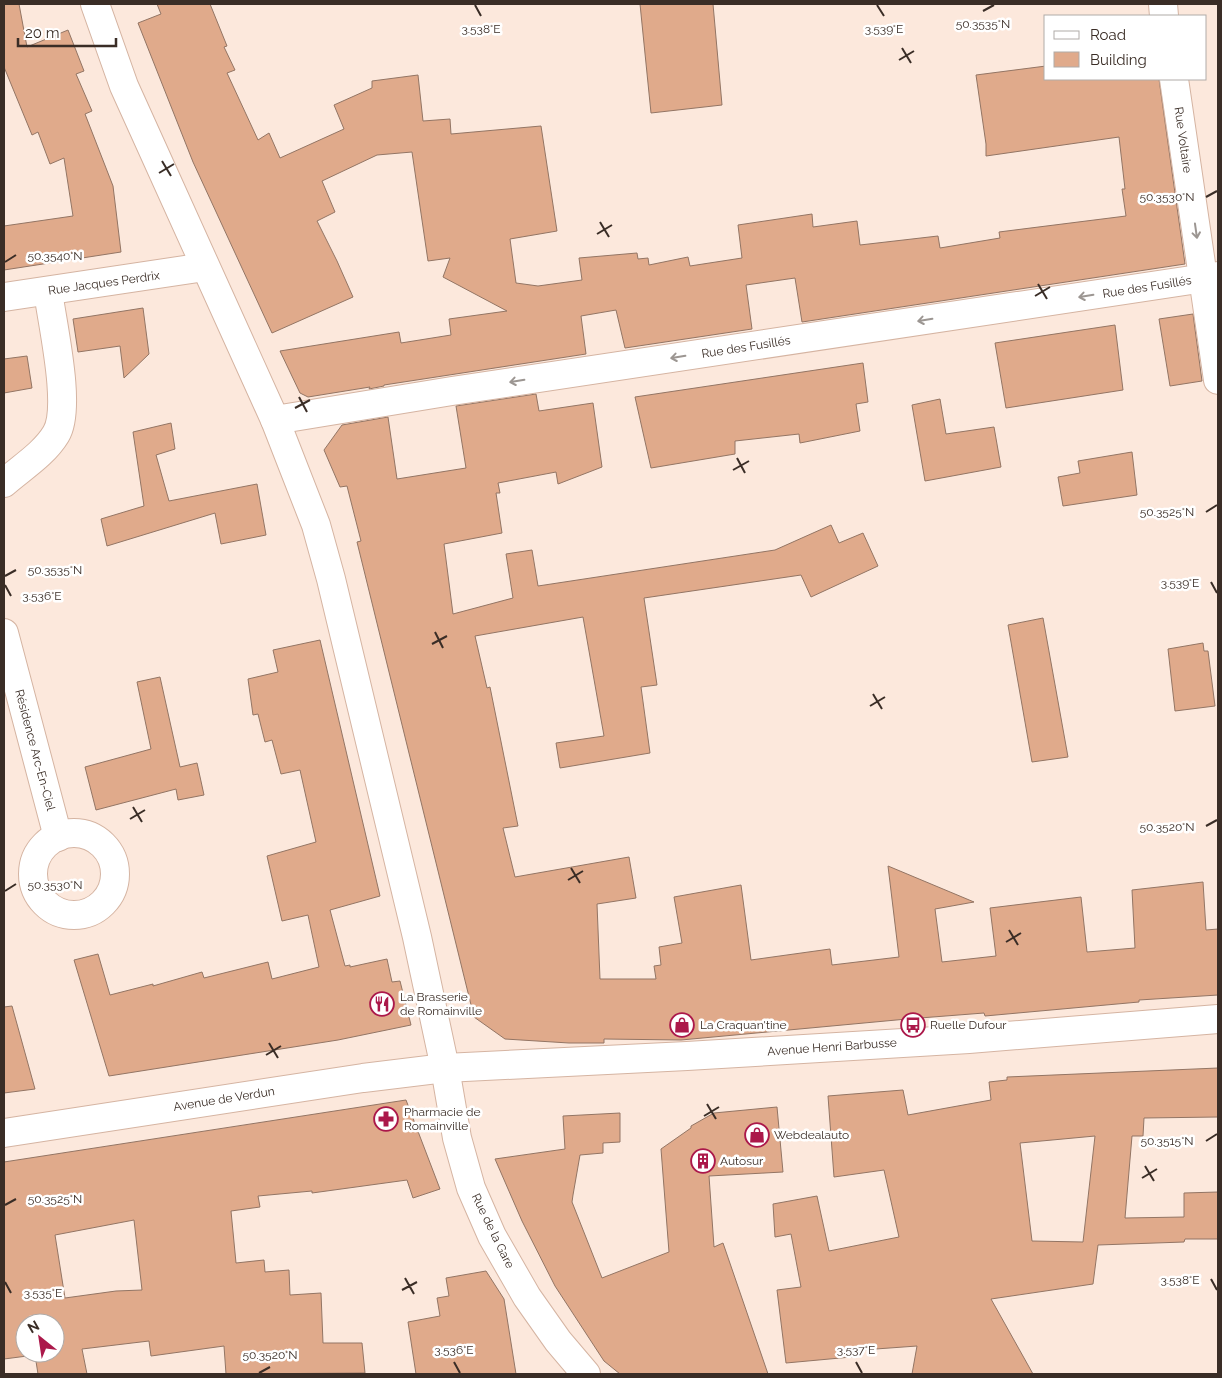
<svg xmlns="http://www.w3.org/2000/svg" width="1222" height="1378" font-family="Raleway,sans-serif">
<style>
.building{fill:#e0aa8b;stroke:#937564;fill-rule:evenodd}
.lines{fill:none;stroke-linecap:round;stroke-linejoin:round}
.minor-casing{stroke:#d5b4a2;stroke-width:30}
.major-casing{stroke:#d5b4a2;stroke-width:30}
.minor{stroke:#fff;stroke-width:28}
.major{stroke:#fff;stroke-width:28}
.oneway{stroke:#9c9692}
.ticks{fill:none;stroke:#3a2d26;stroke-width:2}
.labels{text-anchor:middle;stroke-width:5;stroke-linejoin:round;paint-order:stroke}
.street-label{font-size:12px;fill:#3a2d26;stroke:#fff}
.poi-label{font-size:12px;fill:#3a2d26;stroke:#fff;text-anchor:start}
.ticks-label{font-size:12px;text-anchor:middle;fill:#3a2d26;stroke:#fff;stroke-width:5;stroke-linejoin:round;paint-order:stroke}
</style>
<rect width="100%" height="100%" fill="#fce8dc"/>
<g class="building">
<polygon points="4,4 19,4 27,47 68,30 84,71 76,74 92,111 85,114 113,186 121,252 4,270 4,226 73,216 64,158 50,164 38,132 32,135 4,67"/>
<polygon points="157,4 210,4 227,46 224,47 235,70 227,73 258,140 269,133 280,158 344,129 334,105 372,88 372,81 418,75 423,121 450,119 451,134 541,126 557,231 510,239 516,283 538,286 582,280 579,258 637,253 638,259 648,258 649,265 688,257 690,266 742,258 738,225 812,214 813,227 857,221 860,245 938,236 940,248 1000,238 999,232 1126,216 1122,189 1125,189 1119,137 986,156 986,144 976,75 1046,66 1046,79 1159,79 1185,264 802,322 795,278 746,285 752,329 625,348 616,310 581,316 586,354 384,385 384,386 369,389 370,387 308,397 300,393 280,351 399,332 401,343 451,335 449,319 507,311 443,277 450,258 428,261 412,152 377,155 322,181 335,212 317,221 337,261 353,297 272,333 193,162 138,23 161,14"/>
<polygon points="640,4 713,4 722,105 651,113"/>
<polygon points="143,308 149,354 124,378 120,346 78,352 73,319"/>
<polygon points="1193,314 1202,381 1170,386 1159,319"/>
<polygon points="1115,325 1123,390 1006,408 995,343"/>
<polygon points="27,356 32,388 4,393 4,359"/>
<polygon points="863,363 868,402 856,404 860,431 800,443 799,434 735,441 735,454 651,468 635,397"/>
<polygon points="536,394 539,411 593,403 602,467 558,484 556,472 498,483 500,493 496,493 502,533 444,544 453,614 513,598 506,554 532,550 538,586 775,550 831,525 839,543 863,533 878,566 811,597 801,575 644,598 657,685 641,687 650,753 560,768 556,743 604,736 583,617 475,636 487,688 490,687 518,826 503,828 515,877 629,857 636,898 597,904 600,979 656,979 654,966 661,965 659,947 682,943 674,897 741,885 751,960 830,949 832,965 899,957 888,866 974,902 935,909 942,962 996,956 990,908 1081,897 1087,952 1135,948 1132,890 1203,882 1206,930 1218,929 1218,995 1139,1000 1139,1002 985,1016 984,1013 907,1019 681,1040 604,1039 604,1043 569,1043 505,1039 474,1017 357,542 361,541 347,486 340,487 324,450 342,425 388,417 397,479 466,468 456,406"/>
<polygon points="940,399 946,434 994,427 1001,467 925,481 912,405"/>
<polygon points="171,423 175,449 156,455 169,501 257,484 266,535 221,544 215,513 107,546 101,519 144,506 133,432"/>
<polygon points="1132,452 1137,495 1063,506 1058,477 1080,473 1078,461"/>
<polygon points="1043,618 1068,757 1032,762 1008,625"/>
<polygon points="320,640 380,896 330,910 345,966 350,965 350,967 387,959 392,982 400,981 411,1025 338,1040 109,1076 74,960 98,954 110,995 153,984 153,986 202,972 204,978 268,962 272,979 319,967 308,915 282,921 267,856 316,842 300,770 281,774 272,740 265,742 258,714 253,715 248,679 278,672 273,650"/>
<polygon points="1203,643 1204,651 1208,651 1215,706 1175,711 1168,649"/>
<polygon points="160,677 180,767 197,763 204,795 178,800 176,789 96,810 85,767 151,749 137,682"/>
<polygon points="12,1006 35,1089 4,1093 4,1007"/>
<path d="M1218 1068V1117L1144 1118 1143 1136H1132L1125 1218 1184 1217V1193L1218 1192V1239H1185L1184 1242 1098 1245 1093 1284 991 1299 1033 1374H912L917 1346 862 1350V1356L786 1363 777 1290 801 1287 791 1234 775 1237 773 1204 817 1196 829 1251 899 1237 884 1170 834 1177 828 1096 903 1090 908 1115 991 1100 989 1082 1007 1080V1077ZM1095 1136 1083 1242 1032 1241 1020 1143Z"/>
<path d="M406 1100 440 1189 413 1198 407 1180 312 1193V1191L258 1196 260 1207 231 1211 236 1263 264 1260 265 1272 289 1270 290 1295 321 1293 323 1343H362L365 1373 226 1374 224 1346 151 1356 149 1341 82 1349 87 1374H38L35 1355 4 1359V1162ZM134 1220 142 1290 116 1291 65 1298 55 1235ZM25 1323H55V1353H25Z"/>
<polygon points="777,1107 783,1172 709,1176 714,1247 723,1243 768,1374 620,1374 604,1361 555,1286 522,1221 495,1159 565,1149 563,1116 620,1113 620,1142 603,1143 603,1153 580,1155 573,1195 572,1202 602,1278 669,1252 661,1149 691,1128 691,1126 714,1113"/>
<polygon points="486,1271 504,1299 516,1374 416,1374 408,1322 440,1316 437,1298 449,1296 446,1278"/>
</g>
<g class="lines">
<g class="minor-casing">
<g id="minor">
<polyline points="1163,4 1164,16"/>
<polyline points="1174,79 1218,380"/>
<polyline points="4,297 205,267"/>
<polyline points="275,420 452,391 1218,276"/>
<path d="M4 483C21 468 44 454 56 434 72 408 52 323 48 291"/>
<polyline points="4,633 58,837"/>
<circle cx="74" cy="874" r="41"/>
<polyline points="445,1068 687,1056 969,1039 1218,1019"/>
</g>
</g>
<g class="major-casing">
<g id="major">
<polyline points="95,4 124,86 275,420 316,525 331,579 417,937 445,1068 457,1138 471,1188 492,1236 527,1297 558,1341 586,1374"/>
<polyline points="4,1133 363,1078 445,1068"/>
</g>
</g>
<use href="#minor" class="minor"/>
<use href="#major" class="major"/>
</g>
<defs><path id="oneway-shaft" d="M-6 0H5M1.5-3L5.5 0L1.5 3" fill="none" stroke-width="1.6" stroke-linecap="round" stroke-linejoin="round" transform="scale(1.25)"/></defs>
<g class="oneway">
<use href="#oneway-shaft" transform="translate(1196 231) rotate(82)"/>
<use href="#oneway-shaft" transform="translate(1086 296) rotate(171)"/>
<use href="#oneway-shaft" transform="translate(925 320) rotate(171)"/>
<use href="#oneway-shaft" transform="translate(678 357) rotate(171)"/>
<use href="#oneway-shaft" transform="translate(517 381) rotate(171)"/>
</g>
<path class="ticks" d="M475 5 481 16M877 5 884 16M983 11 994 5M902 48 911 63M899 60 914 51M162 161 171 176M159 173 174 164M1206 197 1217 191M600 222 609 237M597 234 612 225M5 262 16 255M1038 284 1047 299M1035 296 1050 287M299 397 307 412M295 408 310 400M737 458 745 473M733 470 749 461M1206 512 1217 505M5 576 16 570M1211 582 1217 593M5 585 11 596M435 632 443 648M432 644 447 636M873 694 882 709M870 706 885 697M133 807 142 822M130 819 145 810M1206 826 1217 820M571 868 580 883M568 880 583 871M5 891 16 884M1009 930 1018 945M1006 942 1021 933M269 1043 278 1058M266 1055 281 1046M707 1104 716 1119M704 1116 719 1107M1206 1141 1217 1134M1145 1166 1154 1181M1142 1178 1157 1169M5 1205 16 1199M405 1278 414 1294M1211 1279 1217 1290M5 1282 11 1293M402 1290 417 1282M454 1362 460 1373M856 1362 862 1373M259 1373 270 1367"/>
<defs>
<g id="restaurant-ring" transform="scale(1.25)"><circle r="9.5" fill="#fff" stroke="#ab184a" stroke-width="1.5"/><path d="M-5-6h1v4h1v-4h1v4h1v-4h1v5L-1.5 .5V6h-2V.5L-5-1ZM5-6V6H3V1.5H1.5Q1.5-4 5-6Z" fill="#ab184a"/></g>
<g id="shop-ring" transform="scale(1.25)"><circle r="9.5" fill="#fff" stroke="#ab184a" stroke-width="1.5"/><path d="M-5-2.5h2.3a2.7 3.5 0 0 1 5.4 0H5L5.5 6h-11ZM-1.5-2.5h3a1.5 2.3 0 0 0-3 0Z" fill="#ab184a"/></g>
<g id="bus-ring" transform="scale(1.25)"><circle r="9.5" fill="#fff" stroke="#ab184a" stroke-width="1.5"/><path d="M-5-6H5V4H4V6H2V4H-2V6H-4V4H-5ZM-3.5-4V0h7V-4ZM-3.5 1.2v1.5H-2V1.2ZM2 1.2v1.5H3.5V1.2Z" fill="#ab184a"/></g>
<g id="pharmacy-ring" transform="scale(1.25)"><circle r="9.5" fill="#fff" stroke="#ab184a" stroke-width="1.5"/><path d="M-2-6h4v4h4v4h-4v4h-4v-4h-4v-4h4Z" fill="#ab184a"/></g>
<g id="building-ring" transform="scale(1.25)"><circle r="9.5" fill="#fff" stroke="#ab184a" stroke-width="1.5"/><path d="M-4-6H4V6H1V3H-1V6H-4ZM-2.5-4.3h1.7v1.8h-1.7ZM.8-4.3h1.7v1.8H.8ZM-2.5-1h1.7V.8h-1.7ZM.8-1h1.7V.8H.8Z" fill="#ab184a"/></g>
</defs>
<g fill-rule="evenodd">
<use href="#restaurant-ring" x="382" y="1004"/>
<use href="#shop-ring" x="682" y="1025"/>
<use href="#bus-ring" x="913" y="1025"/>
<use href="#pharmacy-ring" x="386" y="1119"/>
<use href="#shop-ring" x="757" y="1135"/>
<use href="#building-ring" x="703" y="1161"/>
</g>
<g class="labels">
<g class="street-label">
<text transform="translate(1183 140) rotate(82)" y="4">Rue Voltaire</text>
<text transform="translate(104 283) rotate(-8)" y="4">Rue Jacques Perdrix</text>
<text transform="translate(1147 287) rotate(-9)" y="4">Rue des Fusillés</text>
<text transform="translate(746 347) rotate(-9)" y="4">Rue des Fusillés</text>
<text transform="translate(35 750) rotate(75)" y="4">Résidence Arc-En-Ciel</text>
<text transform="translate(832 1047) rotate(-4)" y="4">Avenue Henri Barbusse</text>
<text transform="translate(224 1099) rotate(-9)" y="4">Avenue de Verdun</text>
<text transform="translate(493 1231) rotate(64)" y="4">Rue de la Gare</text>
</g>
<g class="poi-label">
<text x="400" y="1001">La Brasserie<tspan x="400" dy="14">de Romainville</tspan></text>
<text x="700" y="1029">La Craquan'tine</text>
<text x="930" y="1029">Ruelle Dufour</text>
<text x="404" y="1116">Pharmacie de<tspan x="404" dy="14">Romainville</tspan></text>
<text x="774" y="1139">Webdealauto</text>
<text x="720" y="1165">Autosur</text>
</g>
</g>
<g class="ticks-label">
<text x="983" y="28">50.3535°N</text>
<text x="481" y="33">3.538°E</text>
<text x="884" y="33">3.539°E</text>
<text x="1167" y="201">50.3530°N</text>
<text x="55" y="260">50.3540°N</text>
<text x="1167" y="516">50.3525°N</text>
<text x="55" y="574">50.3535°N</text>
<text x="1180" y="587">3.539°E</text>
<text x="42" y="600">3.536°E</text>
<text x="1167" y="831">50.3520°N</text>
<text x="55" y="889">50.3530°N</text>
<text x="1167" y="1145">50.3515°N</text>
<text x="55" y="1203">50.3525°N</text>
<text x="1180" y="1284">3.538°E</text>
<text x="43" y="1297">3.535°E</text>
<text x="454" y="1354">3.536°E</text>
<text x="856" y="1354">3.537°E</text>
<text x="270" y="1359">50.3520°N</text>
</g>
<rect width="1222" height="1378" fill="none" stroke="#3a2d26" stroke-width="10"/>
<rect x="1044" y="15" width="162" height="65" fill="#ffffff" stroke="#b0aba8"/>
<rect x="1054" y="31" width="25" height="8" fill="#ffffff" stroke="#b0aba8"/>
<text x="1090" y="40" font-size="15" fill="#3a2d26">Road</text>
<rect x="1054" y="52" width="25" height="15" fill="#e0aa8b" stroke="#b0aba8"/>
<text x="1090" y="65" font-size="15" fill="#3a2d26">Building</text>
<g transform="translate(40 1338) rotate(330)"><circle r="24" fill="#ffffff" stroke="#b0aba8"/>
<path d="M0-4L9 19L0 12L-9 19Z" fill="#ab184a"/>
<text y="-8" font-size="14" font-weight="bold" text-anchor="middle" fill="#3a2d26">N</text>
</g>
<path d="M18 38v8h98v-8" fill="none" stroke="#3a2d26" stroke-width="2.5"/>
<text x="25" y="38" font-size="15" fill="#3a2d26" stroke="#ffffff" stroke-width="4" paint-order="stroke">20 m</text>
</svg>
